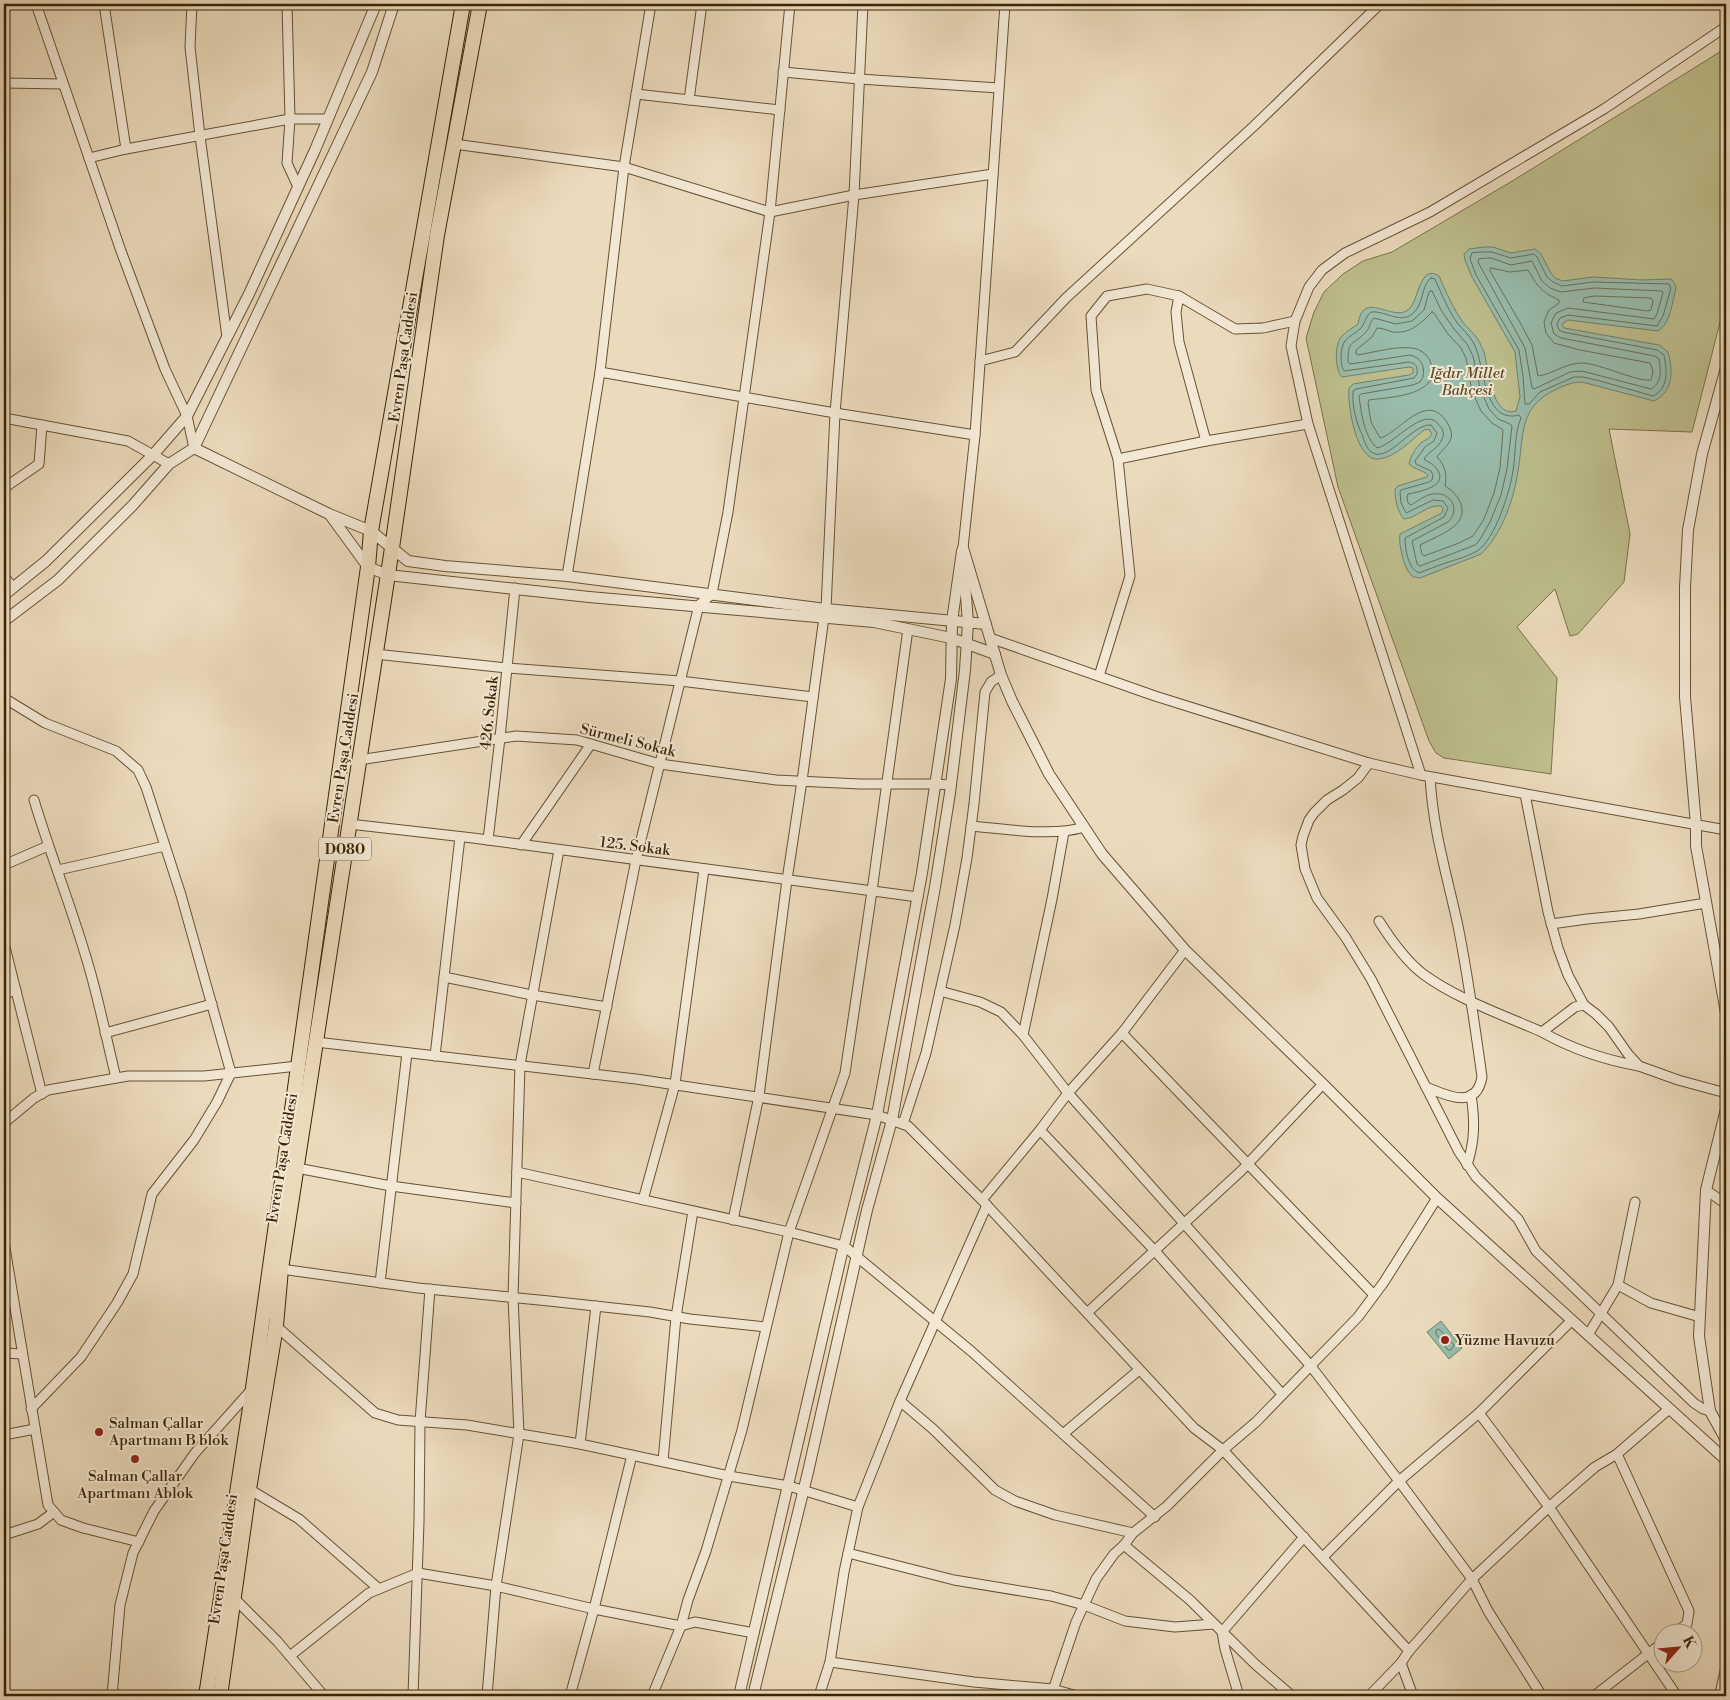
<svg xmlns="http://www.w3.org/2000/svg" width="1730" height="1700" font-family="'Libre Bodoni',serif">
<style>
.green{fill:#bebe8d;stroke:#7c7248}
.water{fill:#99bcac;stroke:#738069}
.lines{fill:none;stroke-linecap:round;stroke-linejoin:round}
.shore{stroke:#6a7058;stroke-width:1}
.minor-casing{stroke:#675232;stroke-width:11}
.tertiary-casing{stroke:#675232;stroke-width:12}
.trunk-casing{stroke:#3b2504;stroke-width:16}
.minor{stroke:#f2e8d4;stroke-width:9}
.tertiary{stroke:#f2e8d4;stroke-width:10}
.trunk{stroke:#ebdbbd;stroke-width:14}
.poi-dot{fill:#8f2418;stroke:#f2e8d4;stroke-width:2}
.labels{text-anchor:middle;stroke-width:4;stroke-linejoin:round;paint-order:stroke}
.shield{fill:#f2e8d4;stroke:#726042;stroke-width:1}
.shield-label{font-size:14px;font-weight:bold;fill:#3b2504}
.street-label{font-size:15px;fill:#3b2504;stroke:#f2e8d4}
.park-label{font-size:15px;font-style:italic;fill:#5c4b26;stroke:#f2e8d4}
.poi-label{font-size:15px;fill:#3b2504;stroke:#f2e8d4;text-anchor:start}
</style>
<rect width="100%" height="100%" fill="#ebdbbd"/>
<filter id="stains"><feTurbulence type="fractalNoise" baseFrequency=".004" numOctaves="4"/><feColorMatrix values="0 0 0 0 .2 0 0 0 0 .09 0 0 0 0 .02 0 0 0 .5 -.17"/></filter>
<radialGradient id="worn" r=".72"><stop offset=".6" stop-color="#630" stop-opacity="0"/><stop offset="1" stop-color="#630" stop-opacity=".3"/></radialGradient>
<polygon class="green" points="1723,50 1726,52 1726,299 1692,432 1609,429 1630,534 1624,582 1578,634 1570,636 1555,589 1517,627 1557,678 1551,774 1444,758 1436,753 1429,741 1338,487 1306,338 1314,312 1324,292 1343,274 1363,261 1392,252 1514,180"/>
<g class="water">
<path d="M1484 247H1493L1511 253 1535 249 1541 254 1551 273 1555 278 1563 281 1593 277 1642 280 1671 279 1675 284 1676 288C1672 302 1671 323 1658 331L1568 320 1562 324 1564 328 1659 345 1668 352C1673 370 1674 391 1654 401L1582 382C1573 382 1565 385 1557 389 1518 406 1524 436 1518 471 1514 499 1502 534 1481 554L1420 578C1417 578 1414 577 1412 576 1404 570 1398 543 1400 534L1442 513 1443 508 1441 506C1427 504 1417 518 1404 519 1397 511 1395 499 1395 489L1398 486 1427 477 1428 475C1423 470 1415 470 1409 464 1410 457 1416 447 1422 442 1427 439 1429 439 1432 434L1429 429 1424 430C1411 440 1396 457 1379 459 1356 463 1347 403 1349 388L1353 384 1409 375 1413 373V368L1409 367 1342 377C1335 370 1334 344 1342 336 1346 331 1353 328 1358 324 1363 289 1392 322 1408 310 1419 302 1419 263 1439 276 1446 292 1452 306 1462 321 1466 327 1473 332 1477 338 1480 342 1482 348 1484 352 1488 365 1491 419 1516 411L1520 397 1515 352 1472 277 1465 260 1464 254 1469 249Z"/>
<polygon points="1441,1321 1462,1348 1449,1359 1427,1332"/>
</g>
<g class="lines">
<g class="shore">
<path d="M1484 252H1492L1511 258 1534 254 1537 257 1547 277 1553 282 1562 286 1593 282 1669 284 1671 288 1663 316 1657 326 1568 315 1560 318 1557 324 1559 330 1563 332 1657 350 1664 355C1667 370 1669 388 1653 396L1600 381 1583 377H1574L1540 392 1529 404H1525L1523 376 1519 350 1476 275 1470 259 1472 253Z"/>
<path d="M1491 258 1511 265 1532 261 1542 281 1550 288 1561 292 1594 288 1662 291 1663 293 1657 314 1654 319 1568 308 1556 313 1551 323 1554 334 1561 338 1655 356 1659 359C1661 370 1662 383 1651 389L1582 371 1570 372 1534 389 1532 388 1525 348 1478 262 1479 259Z"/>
<path d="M1491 268 1510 272 1528 270C1538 287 1540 291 1559 300V303L1549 310 1544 322 1546 333 1554 343 1580 350 1650 363 1653 371 1651 380C1637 382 1601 364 1583 363 1565 363 1553 374 1538 376L1532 345 1522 326 1490 271Z"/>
<path d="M1431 278 1435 279C1442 295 1448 310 1458 324 1463 330 1469 335 1473 342 1485 361 1482 425 1519 415L1521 418C1514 434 1516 453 1513 471 1510 491 1495 540 1477 551 1465 558 1450 561 1437 566 1431 568 1425 571 1419 573 1408 569 1405 549 1405 538L1444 517 1448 508 1443 501 1433 500 1406 513 1401 503 1400 492 1401 490 1429 482 1432 480 1433 475 1431 471 1416 464 1415 461 1425 447 1434 441 1437 433 1431 425C1414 423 1388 462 1373 453 1367 450 1365 443 1363 437 1356 422 1352 407 1353 391L1356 389 1414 378 1417 374C1418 367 1416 363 1409 362L1344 371C1340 366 1340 347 1345 341 1349 336 1356 333 1360 329 1365 324 1365 317 1371 312 1387 310 1405 329 1418 307 1424 297 1422 285 1431 278Z"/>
<path d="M1432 291 1441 310 1454 329 1467 344 1473 356 1480 388 1489 409 1498 419 1510 424 1512 426 1507 469 1501 495 1490 522 1479 541 1475 545 1462 550 1420 566 1417 564 1412 541 1448 522C1461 510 1451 491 1433 494 1425 495 1418 501 1411 505L1408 503 1407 497 1408 494C1419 492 1451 486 1436 468 1433 463 1427 462 1424 459 1429 451 1439 448 1442 439 1445 434 1443 429 1439 425 1425 404 1394 445 1377 448 1364 437 1361 412 1359 396L1361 394 1413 385 1420 382 1423 377C1425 365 1421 358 1410 355L1350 364 1348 362C1348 338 1352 347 1366 332 1370 328 1369 323 1374 318L1396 324 1412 321 1424 310 1429 292Z"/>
<polygon points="1595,296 1651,298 1653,301 1651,310 1648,311 1583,302 1584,298"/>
<path d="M1432 312 1434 313 1448 334 1461 348 1466 358 1472 391 1481 411 1492 423 1502 429 1503 431 1500 468 1494 493 1484 519 1473 536 1459 543 1424 556 1422 554 1420 545C1431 539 1443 535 1452 528 1471 514 1460 495 1445 486 1447 474 1446 467 1437 457 1446 444 1459 440 1446 421 1426 391 1399 433 1380 438L1371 422 1368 403 1369 400C1390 397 1444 396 1430 361 1427 354 1420 349 1412 348 1397 346 1374 352 1358 355L1356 354V350L1372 337 1377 328C1383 328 1388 331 1393 332 1411 334 1421 323 1432 312Z"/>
<polygon points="1439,1329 1454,1345 1451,1350 1448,1350 1436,1334 1436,1331"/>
</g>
<g class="minor-casing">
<g id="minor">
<polyline points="36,4 121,251 165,369 187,416 194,448"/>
<polyline points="104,4 126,149"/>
<polyline points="192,4 190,47 200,136 227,337"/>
<polyline points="287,4 290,119 287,163 298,187"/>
<polyline points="783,72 859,79 999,88"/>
<polyline points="4,83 63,84"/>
<polyline points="636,94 780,110"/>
<polyline points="689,100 702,4"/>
<polyline points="454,144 624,167 770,212 854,195 993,174"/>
<polyline points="89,158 126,149 290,119 328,119"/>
<polyline points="1179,296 1176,312 1179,342 1206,441"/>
<polyline points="980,361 1015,352 1066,298 1255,125 1380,4"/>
<polyline points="600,372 835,413 975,435"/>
<polyline points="4,418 128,441 169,464"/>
<polyline points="1118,459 1206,441 1308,424"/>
<polyline points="4,488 39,464 42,425"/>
<polyline points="963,548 975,435 1005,4"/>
<polyline points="4,576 13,588"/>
<polyline points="567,576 600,372 624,167 651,4"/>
<polyline points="826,609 835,413 854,195 863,4"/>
<polyline points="990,638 1155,696 1369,763 1421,775 1726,830"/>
<polyline points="375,654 507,668 680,681 813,697"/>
<polyline points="1099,676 1130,576 1118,459 1096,390 1091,316 1107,296 1147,289 1179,296 1235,329 1263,328 1295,321"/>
<polyline points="4,698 45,723 116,751 138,770 146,787 181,895 231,1073 217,1102 194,1140 152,1194 133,1274 117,1303 81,1357 31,1409"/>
<polyline points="359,760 516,736 577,740 660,764 776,780 860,784 935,784 951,785"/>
<polyline points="1369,763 1358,778 1343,790 1327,800 1314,813 1309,820 1303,836 1301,845 1305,869 1317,898 1346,938 1371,979 1459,1152 1476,1177 1518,1219 1536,1251 1694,1403 1703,1409 1710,1411"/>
<polyline points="1421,775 1308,424 1291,346 1295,321 1309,287 1322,270 1345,253 1430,212 1604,109 1721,30 1726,29"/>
<polyline points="1525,794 1548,912 1558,948 1568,975 1584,1005"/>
<path d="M34 800C52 860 76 918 92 978 101 1011 108 1045 116 1078"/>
<polyline points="349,824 473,838 918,897"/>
<path d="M971 826C1004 829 1054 837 1084 827"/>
<polyline points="488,840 500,738 515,588"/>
<polyline points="521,845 591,744"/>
<polyline points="4,865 48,846"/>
<polyline points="58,870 165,846"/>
<path d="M1379 921C1391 940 1405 960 1423 974 1457 999 1503 1015 1542 1032L1575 1007 1584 1005 1596 1014 1609 1027 1628 1054 1639 1066 1678 1080 1726 1093"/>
<polyline points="1551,924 1587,919 1639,914 1706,903"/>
<polyline points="4,943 42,1094"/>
<polyline points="444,977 532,995 607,1007"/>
<polyline points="940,991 980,1002 1001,1012 1023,1035 1068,1093 1310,1365 1399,1481 1472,1579 1488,1611 1542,1696"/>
<polyline points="4,994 16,990"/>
<path d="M1542 1032C1572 1049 1605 1060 1639 1066"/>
<polyline points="105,1033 212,1004"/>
<polyline points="1122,1033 1374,1295"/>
<polyline points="1023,1035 1052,899 1064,832"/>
<polyline points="316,1042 636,1079 877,1115 908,1126 982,1200 1194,1428 1223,1450 1409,1651"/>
<polyline points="435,1056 460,837"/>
<polyline points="593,1074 636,860 699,605 712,594 728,512 770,212 790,4"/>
<path d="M1426 1087C1446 1095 1476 1111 1482 1077 1475 1026 1468 976 1458 926 1447 875 1433 831 1430 777"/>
<polyline points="4,1123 34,1098 48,1090 128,1076 204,1076 298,1066"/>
<polyline points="903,1124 926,1053 955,925 967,858 974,804 985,692 991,682 1001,675"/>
<polyline points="1040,1130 1155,1251 1282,1394"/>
<path d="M1467 1165C1475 1141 1475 1120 1471 1095"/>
<polyline points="297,1168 391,1186 516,1203"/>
<polyline points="517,1172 789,1232 844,1246 971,1351 1155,1517"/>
<polyline points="1706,1190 1726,1204"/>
<polyline points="643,1200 675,1084 704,869"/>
<polyline points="982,1200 1040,1130 1068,1093 1122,1033 1185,950"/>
<polyline points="733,1220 759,1096 787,880 802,781 824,617"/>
<polyline points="4,1242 48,1505 61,1520 83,1528 139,1542"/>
<polyline points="281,1269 418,1288 549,1301 650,1312 690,1319 766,1327"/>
<polyline points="380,1283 407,1053"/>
<polyline points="1618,1285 1651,1303 1700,1317"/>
<polyline points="1088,1312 1241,1171 1323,1084"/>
<polyline points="276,1326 375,1413 398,1420 467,1425 580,1444 729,1476 789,1486 858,1507"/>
<polyline points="1588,1335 1618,1285 1635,1202"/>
<polyline points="4,1353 22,1354"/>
<polyline points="900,1401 933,1429 995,1490 1015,1501 1055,1515 1133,1533"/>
<polyline points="1479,1413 1549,1507 1677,1696"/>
<polyline points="1063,1434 1139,1370"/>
<polyline points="4,1435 35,1429"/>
<polyline points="580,1444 596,1306"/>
<polyline points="1617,1454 1689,1611 1687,1624 1676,1632"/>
<polyline points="663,1461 676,1317 693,1211"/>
<polyline points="249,1489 299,1519 379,1589"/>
<polyline points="4,1535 38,1524 54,1512"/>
<polyline points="1124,1545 1190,1600 1255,1664 1292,1696"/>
<polyline points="848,1553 954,1580 1051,1596 1084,1605 1125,1621 1175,1627 1214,1624"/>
<polyline points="1323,1557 1399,1481 1479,1413 1572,1320"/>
<polyline points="234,1598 277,1641 324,1696"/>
<polyline points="290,1656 369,1593 418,1573 496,1586 594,1609 681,1626 695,1622 754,1633"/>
<polyline points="830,1662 974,1682 1053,1689 1077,1696"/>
<polyline points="1401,1663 1413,1696"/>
<polyline points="112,1696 120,1605 133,1553 154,1511 195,1453 253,1388"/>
<polyline points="413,1696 419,1522 420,1422 430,1289"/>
<polyline points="487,1696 496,1586 519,1434 513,1297 520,1065 559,850"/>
<polyline points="570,1696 594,1609 632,1455"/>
<polyline points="652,1696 681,1626 688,1600 706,1551 742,1430 789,1232 845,1073 872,891 908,629"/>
<polyline points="819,1696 830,1662 844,1572 858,1507 900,1401 987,1205"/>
<polyline points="1051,1696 1076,1622 1096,1579 1114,1554 1124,1545 1133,1533 1167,1506 1223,1450 1256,1422 1358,1317 1384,1282 1437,1198"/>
<polyline points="1239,1696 1225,1649 1222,1632 1304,1537"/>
<polyline points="1369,1696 1401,1663 1409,1651 1472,1579 1549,1507 1595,1467 1617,1454 1669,1409"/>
<polyline points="1594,1696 1662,1643"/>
</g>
</g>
<g class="tertiary-casing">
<g id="tertiary">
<polyline points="1726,368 1702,454 1688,530 1685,587 1685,697 1696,825 1696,846 1726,1013"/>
<polyline points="194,448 329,514 371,531 408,561 445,566 567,576 826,609 986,624"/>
<polyline points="330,515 368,567 388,575 589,597 874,622 951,638 995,654"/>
<polyline points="963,548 1001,675 1012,701 1049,774 1102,854 1185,950 1323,1084 1437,1198 1726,1460"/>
<polyline points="4,595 46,561 153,455 187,416 249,294 315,150 376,4"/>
<polyline points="4,621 58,580 133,505 169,464 194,448 372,72 394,4"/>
<polyline points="1726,1109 1706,1190 1699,1336 1710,1411 1726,1440"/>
<polyline points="739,1696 841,1257 877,1115 922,873 951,679 952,621 962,551"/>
<polyline points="753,1696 808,1472 867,1210 892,1120 935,887 950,793 965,670 968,623 964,569"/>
<polyline points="1720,1696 1726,1669"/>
</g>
</g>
<g class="trunk-casing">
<g id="trunk">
<polyline points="206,1696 253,1388 368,567 371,531 463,4"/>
<polyline points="220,1696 249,1489 276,1326 281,1269 392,548 437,235 480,4"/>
</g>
</g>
<use href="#minor" class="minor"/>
<use href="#tertiary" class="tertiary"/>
<use href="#trunk" class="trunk"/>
</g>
<g class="poi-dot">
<circle cx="1445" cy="1340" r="5"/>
<circle cx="99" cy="1432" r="5"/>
<circle cx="135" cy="1459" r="5"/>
</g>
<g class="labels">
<rect class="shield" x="319" y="837.5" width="52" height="23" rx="4"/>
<g class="shield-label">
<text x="345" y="854">D080</text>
</g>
<g class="street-label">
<text transform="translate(403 357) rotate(-82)" y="5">Evren Paşa Caddesi</text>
<text transform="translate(489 713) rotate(-84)" y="5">426. Sokak</text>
<text transform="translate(628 740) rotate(14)" y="5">Sürmeli Sokak</text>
<text transform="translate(343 758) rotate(-81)" y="5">Evren Paşa Caddesi</text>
<text transform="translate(635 846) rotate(7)" y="5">125. Sokak</text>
<text transform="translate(282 1158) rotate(-81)" y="5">Evren Paşa Caddesi</text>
<text transform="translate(223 1559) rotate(-82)" y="5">Evren Paşa Caddesi</text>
</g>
<g class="park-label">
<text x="1467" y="378">Iğdır Millet<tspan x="1467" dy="17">Bahçesi</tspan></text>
</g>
<g class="poi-label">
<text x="1455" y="1345">Yüzme Havuzu</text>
<text x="109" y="1428">Salman Çallar<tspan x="109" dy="17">Apartmanı B blok</tspan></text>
<text x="135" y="1481" text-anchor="middle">Salman Çallar<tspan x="135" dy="17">Apartmanı Ablok</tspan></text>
</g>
</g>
<rect width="1730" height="1700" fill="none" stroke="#ebdbbd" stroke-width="20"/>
<rect x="5" y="5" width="1720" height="1690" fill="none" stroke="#3b2504" stroke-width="2.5"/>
<rect x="10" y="10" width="1710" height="1680" fill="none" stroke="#3b2504"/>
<g transform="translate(1678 1648) rotate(63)"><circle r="24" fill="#f2e8d4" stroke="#a99a81"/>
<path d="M0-4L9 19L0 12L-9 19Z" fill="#8f2418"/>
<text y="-8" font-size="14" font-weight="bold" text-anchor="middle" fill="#3b2504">K</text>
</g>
<rect width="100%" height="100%" filter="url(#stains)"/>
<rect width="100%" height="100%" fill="url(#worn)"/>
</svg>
